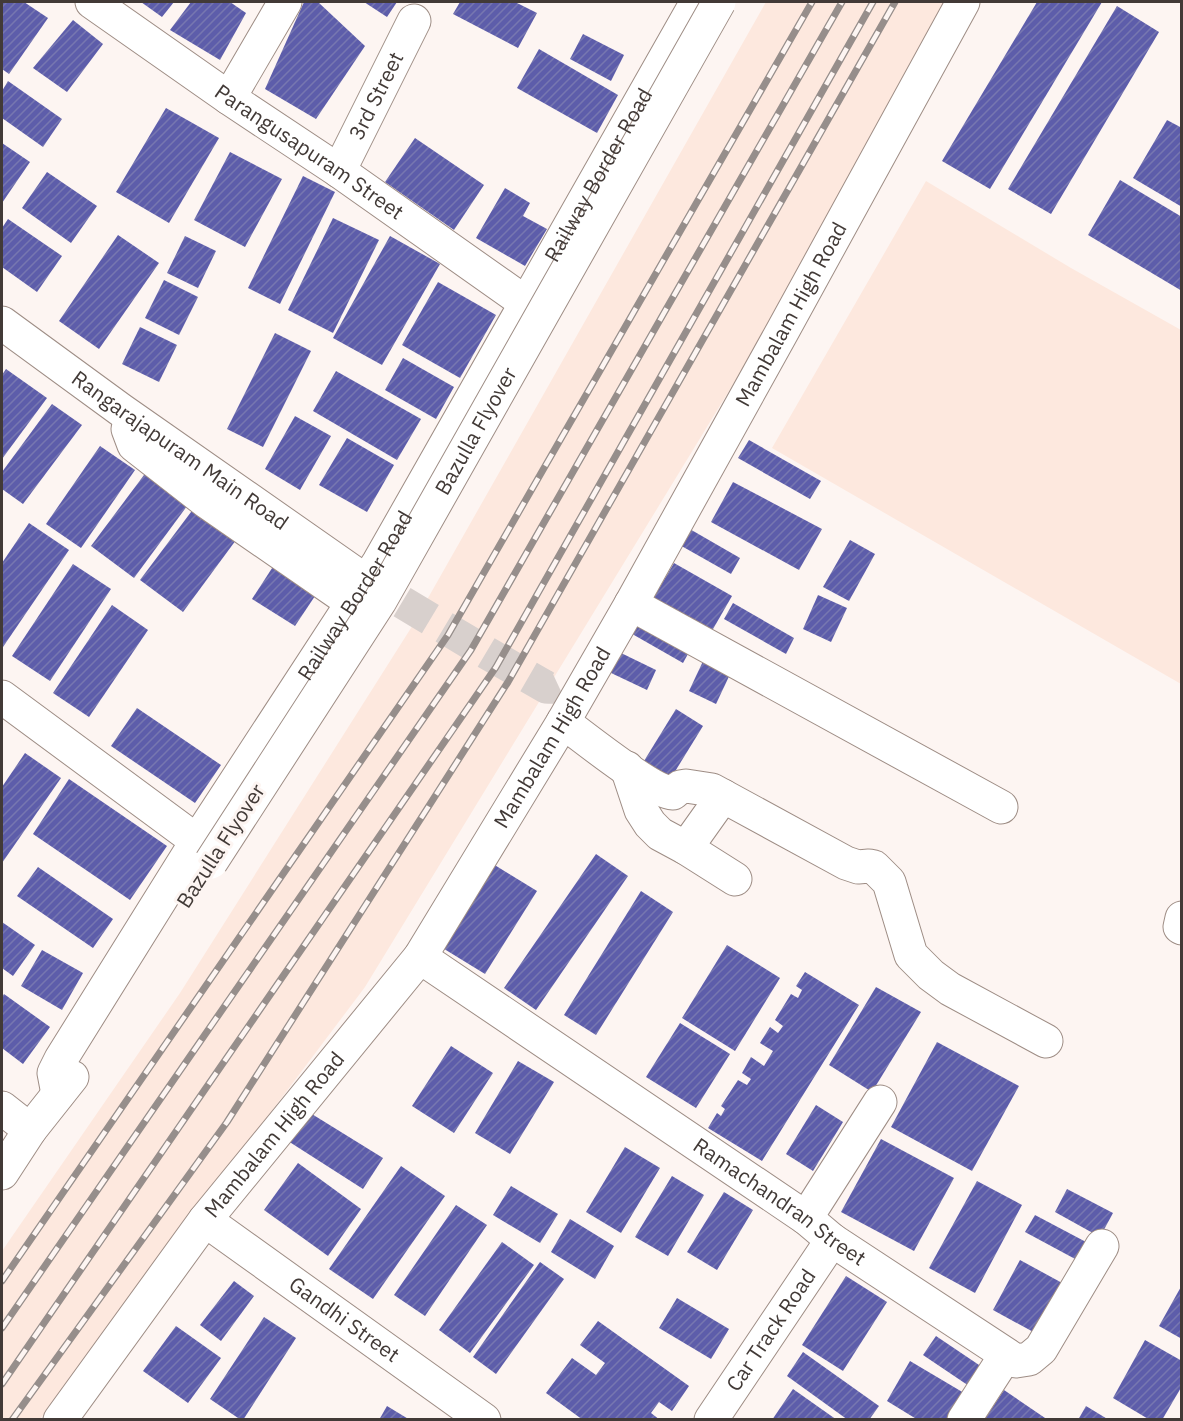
<svg xmlns="http://www.w3.org/2000/svg" width="1183" height="1421" font-family="'IBM Plex Sans',sans-serif">
<style>
.built{fill:#fde8de}
.building{fill:url(#building-hatch)}
.lines{fill:none;stroke-linecap:round;stroke-linejoin:round}
.minor-tunnel{stroke:#d8d0cd;stroke-width:33;stroke-dasharray:33 16;stroke-linecap:butt}
.minor-casing{stroke:#9e8d85;stroke-width:35}
.minor{stroke:#fff;stroke-width:33}
.rail-casing{stroke:#968e8b;stroke-width:7}
.rail{stroke:#fdf5f2;stroke-width:4.5;stroke-dasharray:14;stroke-linecap:butt}
.minor-bridge-casing{stroke:#9e8d85;stroke-width:35;stroke-linecap:butt}
.minor-bridge{stroke:#fff;stroke-width:33}
.labels{text-anchor:middle;stroke-width:6;stroke-linejoin:round;paint-order:stroke}
.street-label{font-size:21px;fill:#423a37;stroke:#fdf5f2}
</style>
<defs>
<pattern id="building-hatch" width="6" height="6" patternUnits="userSpaceOnUse" patternTransform="scale(1.5)"><rect width="6" height="6" fill="#5d5daa"/><path d="M-1 1l2-2M0 6l6-6M5 7l2-2" fill="none" stroke="#7777b0"/></pattern>
</defs>
<rect width="100%" height="100%" fill="#fdf5f2"/>
<g class="built">
<polygon points="766,2 952,2 812,255 365,987 40,1419 2,1420 2,1251 180,993 411,628"/>
<polygon points="926,181 1071,268 1181,330 1181,684 772,448"/>
</g>
<g class="building">
<polygon points="2,2 24,2 48,18 9,74 2,69"/>
<polygon points="141,2 174,2 162,17"/>
<polygon points="191,2 230,2 246,13 220,60 170,30"/>
<polygon points="304,2 318,2 365,46 316,119 265,89"/>
<polygon points="364,2 397,2 387,17"/>
<polygon points="460,2 515,2 537,13 518,48 453,14"/>
<polygon points="1037,2 1102,2 990,189 942,161"/>
<polygon points="1117,6 1159,32 1051,214 1008,189"/>
<polygon points="73,20 103,44 67,92 33,68"/>
<polygon points="583,34 624,55 611,81 570,59"/>
<polygon points="539,49 618,95 597,133 517,88"/>
<polygon points="8,81 62,119 43,147 2,118 2,91"/>
<polygon points="166,108 219,138 169,223 116,192"/>
<polygon points="1167,120 1182,128 1182,207 1133,178"/>
<polygon points="415,138 484,185 454,230 385,182"/>
<polygon points="2,143 30,162 2,203"/>
<polygon points="230,152 282,179 245,247 194,220"/>
<polygon points="47,172 97,206 71,243 22,208"/>
<polygon points="303,176 335,192 280,304 248,288"/>
<polygon points="1120,180 1182,217 1182,291 1088,235"/>
<polygon points="505,188 530,203 523,216 547,229 525,266 476,238"/>
<polygon points="333,218 379,240 333,333 288,310"/>
<polygon points="8,219 62,256 37,292 2,267 2,228"/>
<polygon points="118,235 159,263 99,349 59,321"/>
<polygon points="185,236 216,251 198,288 167,273"/>
<polygon points="390,236 440,264 382,365 333,338"/>
<polygon points="164,280 198,297 179,335 145,318"/>
<polygon points="438,282 496,315 460,378 402,345"/>
<polygon points="140,327 177,345 159,382 122,364"/>
<polygon points="275,333 311,351 263,447 227,429"/>
<polygon points="403,358 454,387 436,419 385,390"/>
<polygon points="6,369 47,398 2,459 2,375"/>
<polygon points="336,371 421,419 397,460 313,411"/>
<polygon points="52,404 82,425 23,504 2,489 2,472"/>
<polygon points="295,416 331,436 300,490 265,469"/>
<polygon points="347,438 394,465 367,512 319,485"/>
<polygon points="749,440 821,481 810,499 738,458"/>
<polygon points="100,446 135,470 81,548 46,524"/>
<polygon points="147,471 190,502 134,578 91,546"/>
<polygon points="733,482 822,529 799,570 711,522"/>
<polygon points="194,508 236,540 183,612 140,580"/>
<polygon points="29,523 69,550 3,647 2,646 2,563"/>
<polygon points="688,528 740,558 731,574 678,544"/>
<polygon points="850,540 875,554 849,601 823,587"/>
<polygon points="276,562 319,590 295,626 252,599"/>
<polygon points="674,563 732,596 709,636 651,602"/>
<polygon points="73,564 111,589 50,681 12,656"/>
<polygon points="818,595 847,608 831,642 803,629"/>
<polygon points="733,603 794,638 786,654 724,619"/>
<polygon points="112,605 148,630 89,717 53,693"/>
<polygon points="638,611 694,643 683,663 627,631"/>
<polygon points="619,652 656,670 647,690 609,672"/>
<polygon points="705,657 732,670 716,704 689,691"/>
<polygon points="137,708 221,765 195,803 111,746"/>
<polygon points="676,709 703,726 671,778 644,761"/>
<polygon points="25,753 61,778 2,863 2,787"/>
<polygon points="69,779 167,846 130,900 33,834"/>
<polygon points="596,854 628,876 536,1010 504,988"/>
<polygon points="493,864 537,891 485,974 441,947"/>
<polygon points="38,867 113,919 93,948 17,896"/>
<polygon points="641,891 673,912 596,1035 564,1015"/>
<polygon points="2,922 35,945 13,976 2,968"/>
<polygon points="727,945 780,978 735,1051 682,1018"/>
<polygon points="42,950 83,973 62,1010 21,986"/>
<polygon points="805,972 859,1005 762,1161 708,1128 717,1113 721,1116 725,1109 721,1106 738,1080 747,1085 751,1079 742,1073 751,1057 764,1066 773,1051 760,1043 770,1027 778,1033 783,1026 775,1020 791,994 798,998 802,990 796,986"/>
<polygon points="876,987 921,1012 872,1092 829,1065"/>
<polygon points="4,994 50,1027 23,1064 2,1048 2,997"/>
<polygon points="680,1023 730,1054 696,1108 646,1077"/>
<polygon points="937,1042 1019,1086 972,1171 891,1127"/>
<polygon points="451,1046 493,1073 454,1133 412,1106"/>
<polygon points="518,1061 554,1082 510,1154 475,1133"/>
<polygon points="816,1105 843,1122 813,1171 786,1154"/>
<polygon points="307,1111 383,1158 363,1189 288,1141"/>
<polygon points="881,1139 954,1178 914,1251 841,1212"/>
<polygon points="625,1147 660,1168 621,1233 586,1212"/>
<polygon points="298,1163 361,1209 328,1256 264,1210"/>
<polygon points="401,1166 445,1196 373,1299 329,1269"/>
<polygon points="672,1176 704,1195 668,1256 635,1237"/>
<polygon points="977,1181 1022,1205 975,1293 929,1268"/>
<polygon points="511,1186 558,1214 540,1243 493,1215"/>
<polygon points="1067,1189 1113,1213 1100,1237 1055,1212"/>
<polygon points="724,1192 753,1210 717,1270 687,1252"/>
<polygon points="456,1205 487,1225 425,1316 394,1295"/>
<polygon points="1035,1215 1086,1242 1077,1260 1025,1232"/>
<polygon points="570,1219 614,1246 595,1279 551,1252"/>
<polygon points="502,1242 534,1265 470,1353 439,1330"/>
<polygon points="1020,1260 1064,1284 1037,1334 993,1310"/>
<polygon points="540,1262 564,1279 496,1374 473,1357"/>
<polygon points="846,1276 887,1302 843,1371 802,1345"/>
<polygon points="234,1281 254,1296 221,1341 200,1325"/>
<polygon points="1182,1285 1182,1339 1159,1326"/>
<polygon points="677,1298 729,1329 711,1359 659,1328"/>
<polygon points="264,1317 296,1338 243,1420 241,1420 210,1399"/>
<polygon points="598,1321 689,1386 672,1411 659,1402 651,1413 660,1420 583,1420 546,1393 572,1358 596,1375 605,1363 580,1345"/>
<polygon points="176,1326 221,1358 188,1403 143,1371"/>
<polygon points="936,1336 982,1367 969,1386 923,1355"/>
<polygon points="1145,1340 1182,1361 1182,1386 1162,1420 1150,1420 1113,1398"/>
<polygon points="803,1352 879,1406 869,1420 848,1420 787,1376"/>
<polygon points="910,1361 964,1393 948,1420 918,1420 887,1401"/>
<polygon points="793,1389 837,1420 772,1420"/>
<polygon points="1004,1390 1048,1420 984,1420"/>
<polygon points="387,1406 410,1420 379,1420"/>
<polygon points="1086,1406 1109,1420 1078,1420"/>
</g>
<g class="lines">
<path class="minor-tunnel" d="M360 577 487 653 546 687C555 688 559 688 565 681"/>
<g class="minor-casing">
<g id="minor">
<path id="s1" d="M92 2 229 98 339 171 526 303"/>
<polyline points="229,98 285,2"/>
<path id="s2" d="M339 171 414 21"/>
<path id="s3" d="M2 323 121 410 360 577"/>
<polyline points="128,429 134,445 207,502 353,603"/>
<polyline points="631,604 1001,807"/>
<polyline points="2,697 197,841"/>
<path d="M563 722C584 737 651 792 673 793L680 787 686 786 712 790 846 863 858 867 869 866 874 867 889 882 911 955 931 975 950 989 1046 1041"/>
<polyline points="627,768 641,810 650,824 660,834 686,848 735,879"/>
<polyline points="686,848 723,796"/>
<polyline points="1182,918 1180,927 1182,928"/>
<path id="s4" d="M420 957 806 1218 832 1240 1016 1361 1029 1359 1041 1349 1102 1246"/>
<path id="s5" d="M58 1094 54 1073 61 1059 197 841 379 562 697 2"/>
<polyline points="2,1108 30,1130"/>
<polyline points="2,1173 30,1130 72,1077"/>
<polyline points="806,1218 880,1102"/>
<path id="s6" d="M205 1220 484 1420"/>
<path id="s7" d="M60 1420 205 1220 420 957 563 722 631 604 782 332 963 2"/>
<path id="s8" d="M711 1420 832 1240"/>
<polyline points="964,1420 1006,1355"/>
</g>
</g>
<use href="#minor" class="minor"/>
<g class="rail-casing">
<g id="rail">
<polyline points="2,1281 448,635 812,2"/>
<polyline points="2,1328 471,650 842,2"/>
<polyline points="2,1384 496,667 873,2"/>
<polyline points="12,1420 227,1122 508,682 895,2"/>
</g>
</g>
<use href="#rail" class="rail"/>
<g class="minor-bridge-casing">
<g id="minor-bridge">
<path id="s9" d="M211 862 380 601 719 2"/>
</g>
</g>
<use href="#minor-bridge" class="minor-bridge"/>
</g>
<g class="labels">
<g class="street-label">
<text dy="7" stroke="none"><textPath href="#s2" startOffset="84">3rd Street</textPath></text>
<text dy="7" stroke="none"><textPath href="#s1" startOffset="264">Parangusapuram Street</textPath></text>
<text dy="7" stroke="none"><textPath href="#s5" startOffset="1072">Railway Border Road</textPath></text>
<text dy="7" stroke="none"><textPath href="#s7" startOffset="1329">Mambalam High Road</textPath></text>
<text dy="7" stroke="none"><textPath href="#s9" startOffset="506">Bazulla Flyover</textPath></text>
<text dy="7" stroke="none"><textPath href="#s3" startOffset="219">Rangarajapuram Main Road</textPath></text>
<text dy="7" stroke="none"><textPath href="#s5" startOffset="586">Railway Border Road</textPath></text>
<text dy="7" stroke="none"><textPath href="#s7" startOffset="843">Mambalam High Road</textPath></text>
<text transform="translate(221 846) rotate(-57)" y="7">Bazulla Flyover</text>
<text dy="7" stroke="none"><textPath href="#s7" startOffset="357">Mambalam High Road</textPath></text>
<text dy="7" stroke="none"><textPath href="#s4" startOffset="435">Ramachandran Street</textPath></text>
<text dy="7" stroke="none"><textPath href="#s6" startOffset="171">Gandhi Street</textPath></text>
<text dy="7" stroke="none"><textPath href="#s8" startOffset="108">Car Track Road</textPath></text>
</g>
</g>
<rect width="1183" height="1421" fill="none" stroke="#423a37" stroke-width="6"/>
</svg>
